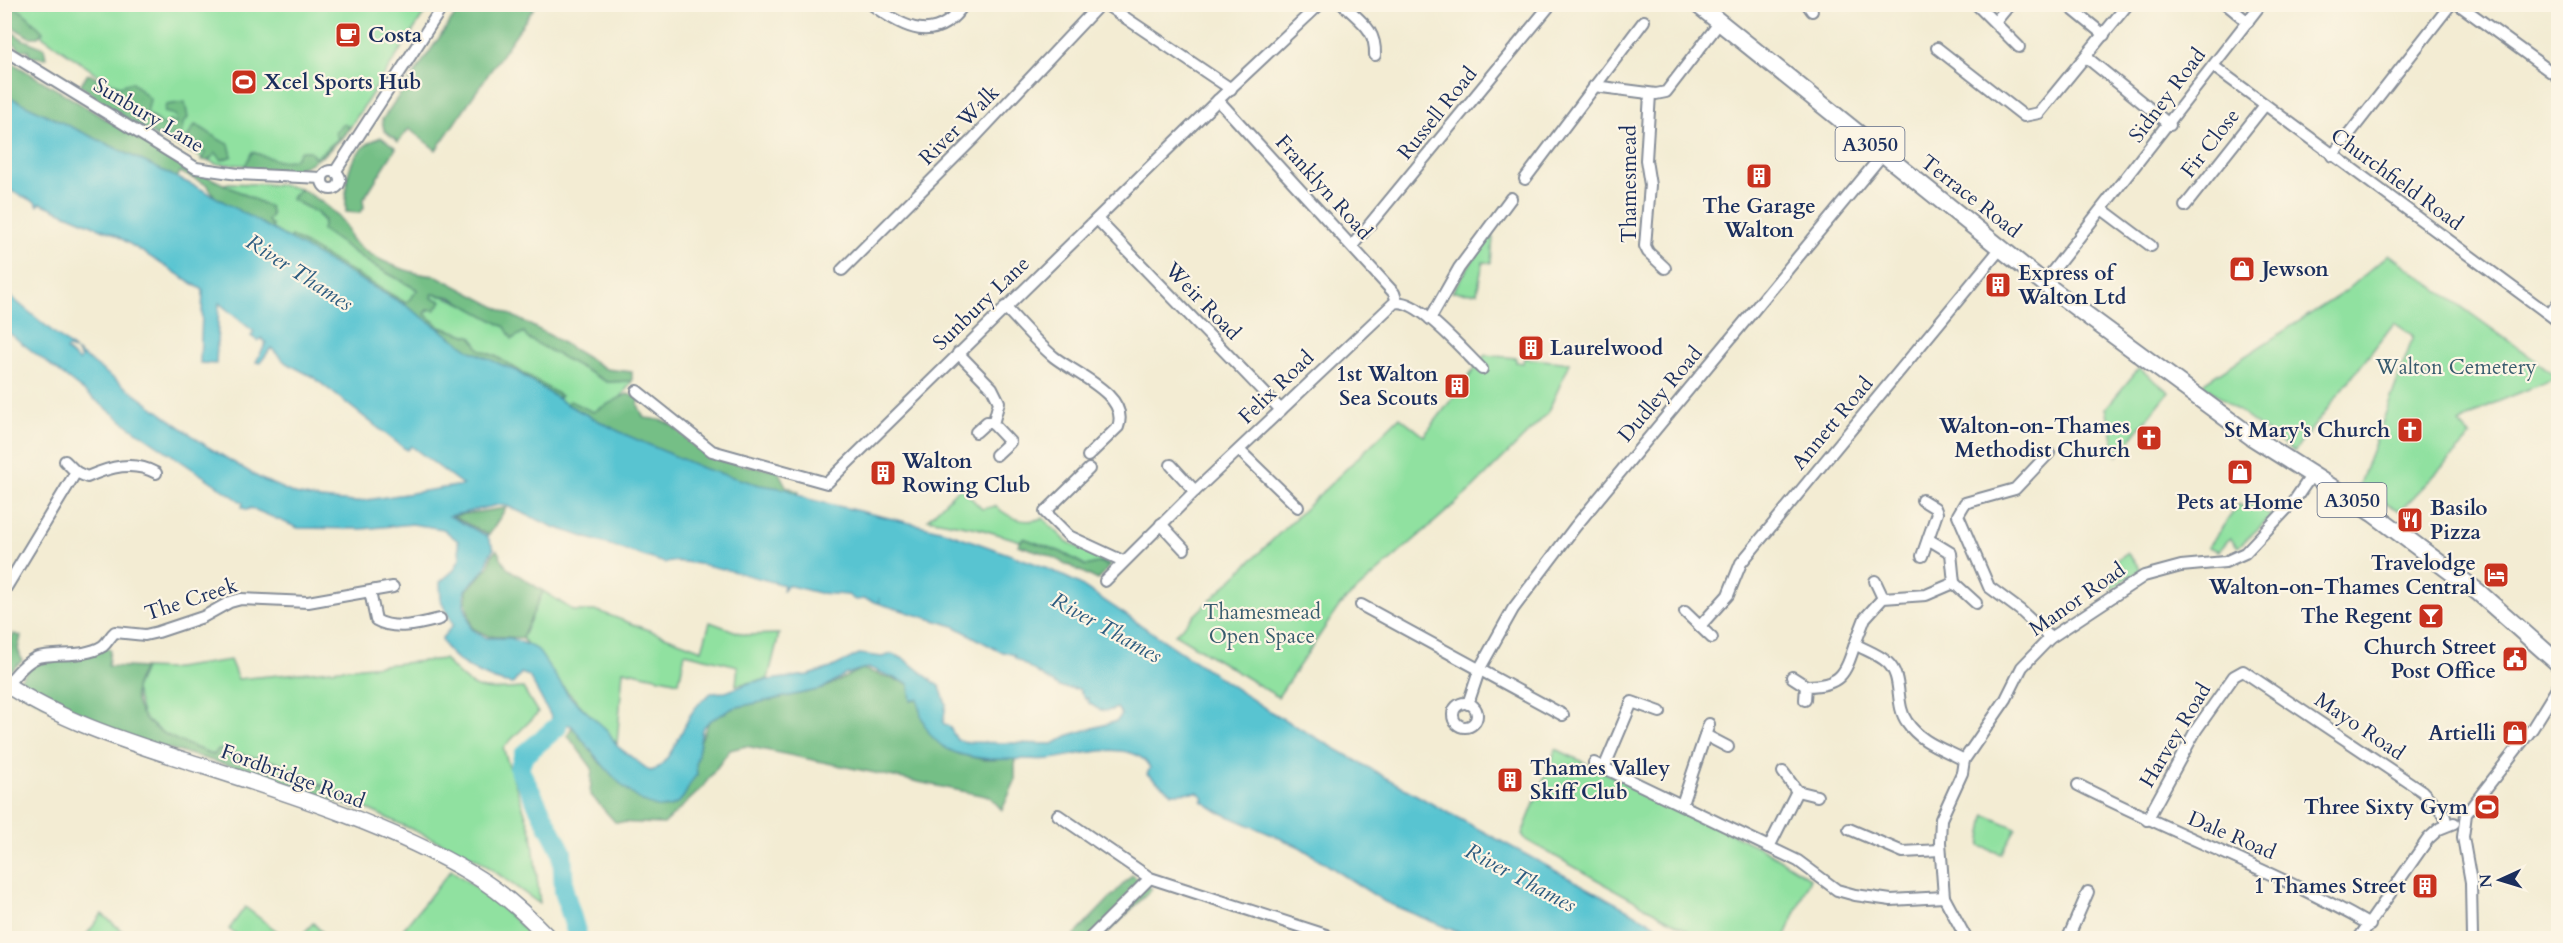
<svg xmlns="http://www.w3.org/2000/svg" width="2563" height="943" font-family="Cardo,serif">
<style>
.green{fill:#90e1a0;stroke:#56887f;stroke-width:1.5}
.forest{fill:#74bf86;stroke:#487772;stroke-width:1.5}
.water{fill:#58c4d1;stroke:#3a7a98;stroke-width:1.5;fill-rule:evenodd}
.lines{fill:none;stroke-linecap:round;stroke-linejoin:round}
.river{stroke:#58c4d1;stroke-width:20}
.street-casing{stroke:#878e98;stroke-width:14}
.secondary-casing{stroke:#878e98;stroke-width:18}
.primary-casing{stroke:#878e98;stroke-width:20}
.street{stroke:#fff;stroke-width:10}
.secondary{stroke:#fff;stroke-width:15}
.primary{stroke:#fff;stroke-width:16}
.labels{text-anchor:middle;stroke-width:4.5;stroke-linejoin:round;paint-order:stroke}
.shield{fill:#fcf5e5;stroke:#5e6a86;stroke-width:1.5}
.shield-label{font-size:20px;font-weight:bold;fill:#1b2f5e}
.poi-label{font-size:21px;font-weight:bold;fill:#1b2f5e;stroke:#fcf5e5;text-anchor:end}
.street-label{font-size:21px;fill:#1b2f5e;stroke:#fcf5e5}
.park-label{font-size:21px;fill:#385c6e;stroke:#fcf5e5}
.water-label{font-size:22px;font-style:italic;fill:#2d5c80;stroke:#fcf5e5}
</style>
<rect width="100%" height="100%" fill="#fcf5e5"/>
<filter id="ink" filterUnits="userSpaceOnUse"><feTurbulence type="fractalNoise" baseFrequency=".0167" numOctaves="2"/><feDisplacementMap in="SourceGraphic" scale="12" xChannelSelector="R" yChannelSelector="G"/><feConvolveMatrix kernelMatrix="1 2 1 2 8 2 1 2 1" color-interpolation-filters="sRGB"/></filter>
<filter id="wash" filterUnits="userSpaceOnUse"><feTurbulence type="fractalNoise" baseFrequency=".008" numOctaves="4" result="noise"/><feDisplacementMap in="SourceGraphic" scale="24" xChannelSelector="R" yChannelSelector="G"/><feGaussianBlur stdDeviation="1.35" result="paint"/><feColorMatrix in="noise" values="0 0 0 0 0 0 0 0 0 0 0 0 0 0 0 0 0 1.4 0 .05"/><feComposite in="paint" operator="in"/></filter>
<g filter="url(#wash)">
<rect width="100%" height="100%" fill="#f3ecd3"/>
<g class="green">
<polygon points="5,4 430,5 345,135 323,156 308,162 285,166 216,164 152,135 116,114 117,88 9,13"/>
<polygon points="229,183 281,185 300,189 291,199 316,212 341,243 371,264 418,290 407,303 399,300 291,236 289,239 271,228 225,184"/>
<polygon points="1493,237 1491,263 1483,262 1477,293 1452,292 1487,238"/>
<polygon points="2389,254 2558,377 2490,405 2459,424 2471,437 2400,511 2359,487 2412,340 2412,335 2394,323 2294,452 2202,384 2346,291"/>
<path d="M432 294C465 299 491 323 524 332L528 338 607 382 632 381 619 400 593 412 571 402 566 404 558 399 560 396 495 356 480 350 472 337 440 327 424 314 441 301 432 298Z"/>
<polygon points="1485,355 1516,358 1516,362 1523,363 1524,358 1570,363 1547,414 1472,489 1340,605 1278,697 1175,634 1400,417 1424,436"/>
<polygon points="2139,368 2169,392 2117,456 2106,408"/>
<path d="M960 487 982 509 995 506C1010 518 1024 525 1043 518L1066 541 1111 565 1109 567 1101 562 1087 566 1061 552 1023 538 1021 541 977 528 928 519Z"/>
<polygon points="2249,500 2272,516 2238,547 2230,538 2219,551 2208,547 2239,504 2243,507"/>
<polygon points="2127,553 2141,569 2112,589 2108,582 2124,572 2116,560"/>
<polygon points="543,591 574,611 598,611 702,650 710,622 745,635 779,634 768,679 736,685 738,666 685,653 679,682 623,670 617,744 566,690 522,638"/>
<path d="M444 659C476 693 476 691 523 688L538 713 503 748 532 834 540 904 477 859 365 808 280 763 214 755 168 737 143 717 135 689 144 668 169 669 230 660 238 679Z"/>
<polygon points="1556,749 1763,849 1810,878 1785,938 1701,938 1526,840 1522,834"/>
<polygon points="1985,815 2016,828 2001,854 1980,846"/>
<polygon points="451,870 491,898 534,938 396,938"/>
<polygon points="245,907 286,938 241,938 229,929"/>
<polygon points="102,914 130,938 84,938"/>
<polygon points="313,923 328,938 299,938"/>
</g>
<g class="forest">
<path d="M4 5C19 4 33 22 43 32L38 37H29L5 22Z"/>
<polygon points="462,5 536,5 436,150 409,129 398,142 384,130 382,120"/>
<polygon points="5,28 24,40 44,48 46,58 30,57 28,50 20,50 16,45 6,42"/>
<polygon points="4,58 174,160 270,207 272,215 268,221 273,226 267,233 221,206 207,185 180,172 174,185 5,95"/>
<polygon points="88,74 120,86 132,82 150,99 147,113 163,125 171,120 177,123 175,115 164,112 166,105 185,102 188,118 183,123 181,136 160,137 110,108 80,85"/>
<path d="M343 124 350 127C334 148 309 171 281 172 269 173 256 169 244 168L252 152 279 161 293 160 301 151H310L315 158 338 139 335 132Z"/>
<path d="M195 125C208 130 216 140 229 144L232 156 222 160 216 153 208 161 201 160 205 153 200 148 188 151 187 138Z"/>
<path d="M381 137 396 148 363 200 364 208 359 213 346 212C345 179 347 150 381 137Z"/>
<path d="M300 189C317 198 336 210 347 228 349 232 349 236 352 240 371 259 410 275 437 276L551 336 606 369 632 372V381L607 382 527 338 524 332 512 339 505 327 451 297 432 294V298L442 301 435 310 428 309 425 314 440 327 472 337 480 350 495 356 561 396 551 401 442 342 443 331 433 328 287 248 291 236 406 303 418 290 371 264 322 230 324 220 316 212 291 199Z"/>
<path d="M627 394 640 398 638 405 644 418C681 420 676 435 703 453 718 462 759 469 777 469L786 486 799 492 795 501 698 474 566 404 570 401 593 412Z"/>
<polygon points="506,508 489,535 452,516"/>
<polygon points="1023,538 1061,552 1086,566 1101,562 1109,567 1098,580 1046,554 1018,545"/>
<polygon points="497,550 507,568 543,591 522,638 488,636 472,628 466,602 467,590 489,567 492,555"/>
<polygon points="14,634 21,636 18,649 22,661 9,672 5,672 5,654 12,645 9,643"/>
<path d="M104 647 110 649 108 666 144 668C142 674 135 683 135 690 134 730 184 743 214 755L218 749 280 763 365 808H354L238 768 87 726 13 688 34 663 76 659Z"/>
<polygon points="862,669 909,684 912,701 918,699 959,754 985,760 1015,759 1015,781 1002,810 990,797 746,746 730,750 701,789 664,824 615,822 590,794 592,768 568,736 572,726 601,764 692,779 700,742 709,721 733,708 822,689"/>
<polygon points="1132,875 1152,889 1102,938 1072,938"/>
</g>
<path class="water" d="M5 95 205 191 405 305 471 351 516 371 566 404 624 434 705 469 760 485 787 489 808 499 944 531 1042 566 1078 583 1271 712 1434 805 1680 938H1484L1455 931 1385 902 1300 847 1219 812 1202 801 1204 798 1198 792 1172 793 1147 774 1150 768C1135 738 1078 755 1051 759 1042 760 1033 759 1023 759 974 760 924 760 918 699L911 701 909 684 870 668 862 669 844 675 822 689 733 708 709 721 702 729 696 765 697 775C687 783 688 797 676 804 642 825 590 749 572 726L565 724 562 731 551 734 539 744 536 741 554 722 529 676 521 673 513 684C491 682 446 660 442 638L453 625 441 601 440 582 454 570 460 558 458 541 443 529 412 524 362 529 298 528 251 508 247 510 242 507 243 503 129 426 5 330V292L75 350 68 348 66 350 79 361 81 358 76 351 208 447 261 479 295 494 321 499 354 502 463 485 411 446 408 450 404 448 313 377 286 363 271 348 260 363 256 362 266 343 261 338 258 341 251 336 254 332 219 303 216 364 200 363 203 290 114 234 40 203 38 206 35 202 5 188ZM498 505 507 506 554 527 665 563C682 555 764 580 784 585L783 591 787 585 819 593 848 595 855 600 865 599 878 603 879 600 880 604 954 626 999 651 1015 655 1014 657 1059 687 1079 689 1085 699 1088 698V702C1098 710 1105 714 1117 708L1122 714 1117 721 1069 735 1053 744 967 742 957 740 949 726 943 723 946 704 940 687 904 659 892 654 882 657 859 654 831 668 809 675 752 682 726 692 711 693C703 699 696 706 691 714 683 727 667 770 650 771L617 746 608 731 569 696 537 649 511 638H486L471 629 464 604 465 590 486 568 490 554 494 549 487 536 449 516Z"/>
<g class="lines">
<polyline class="river" points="557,727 524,755 519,769 562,852 564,891 578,938"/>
</g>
</g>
<g filter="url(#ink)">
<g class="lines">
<g class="street-casing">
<g id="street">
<path d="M871 4C903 28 936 46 964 4"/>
<polyline points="1105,4 1231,89"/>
<path d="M1343 4C1361 22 1376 29 1375 55"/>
<polyline points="1807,4 1812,11"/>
<polyline points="1976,4 2019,47"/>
<polyline points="2066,4 2104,35"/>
<polyline points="2226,4 2248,22"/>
<polyline points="2458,4 2558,77"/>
<polyline points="1996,21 2010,4"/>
<polyline points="1937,48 2024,116 2039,113 2128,4"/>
<polyline points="4,50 196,168 238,174 322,178"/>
<polyline points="2086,57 2170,125"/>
<polyline points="2213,66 2558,321"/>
<polyline points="1594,86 1656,94 1666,92 1720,22"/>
<polyline points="1650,94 1646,160 1650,185 1645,246 1648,252 1665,268"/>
<polyline points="1218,100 1394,293 1397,302"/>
<polyline points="2332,156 2451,4"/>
<circle cx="331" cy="180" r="9"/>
<polyline points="335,172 444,4"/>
<polyline points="1525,179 1644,21"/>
<polyline points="2185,206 2265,105"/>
<polyline points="2103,210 2151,246"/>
<polyline points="1097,219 1281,410"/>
<polyline points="1352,246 1551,4"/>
<polyline points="842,270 974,138 1100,4"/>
<polyline points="2045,281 2261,4"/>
<path d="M1005 307C1021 324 1036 342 1054 357 1074 373 1130 395 1118 427L1088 456"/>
<polyline points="2550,314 2558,303"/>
<polyline points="1430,319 1459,268 1511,198"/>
<polyline points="958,353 992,388 999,402 993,424 987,422 976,432"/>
<polyline points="637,391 712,451 827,483 1218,100 1320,4"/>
<polyline points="993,424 1010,442 996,455"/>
<polyline points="1239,450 1298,507"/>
<polyline points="2049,453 2015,489 1965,503 1958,515 1989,587 2020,610 2050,638"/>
<polyline points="65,461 76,472"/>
<polyline points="1171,465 1195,491"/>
<polyline points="1089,469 1045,512 1069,536 1123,561"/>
<polyline points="1161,524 1184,549"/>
<polyline points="1928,539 1951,553 1954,583"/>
<polyline points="1922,556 1937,513 1935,508 1922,500"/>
<path d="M1105 581 1195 491 1394 303C1417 296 1465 353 1482 369"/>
<polyline points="1875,581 1883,598"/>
<path d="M4 591 76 472 87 477C110 467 133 460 156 473"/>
<path d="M370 592 376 620C395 631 420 624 440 619"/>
<polyline points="1361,605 1563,715"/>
<polyline points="1685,612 1712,638"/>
<polyline points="1700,626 1728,595 1741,563 2001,248"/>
<polyline points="1855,644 1865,618 1883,598 1926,595 1954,583 1976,603"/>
<polyline points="1792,677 1806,686"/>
<path d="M7 685C15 675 26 661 38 657 59 652 84 658 103 646 108 642 110 636 115 632L145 635 158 632 203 617 230 602 241 599 308 602 393 587"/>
<path d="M1805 700 1806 686C1841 686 1845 674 1855 644 1865 650 1878 654 1887 662 1904 677 1894 704 1907 722 1921 743 1944 749 1964 760"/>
<circle cx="1465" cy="715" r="12"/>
<polyline points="1468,704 1480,668 1513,609 1575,527 1883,154"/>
<polyline points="1705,735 1728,747"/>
<polyline points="1594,763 1798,861 1837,890 1855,895 1891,900 1944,897"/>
<polyline points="1604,768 1632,702 1660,712"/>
<polyline points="1783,772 1797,791 1817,796"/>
<path d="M2078 785C2174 834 2276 871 2370 925"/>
<polyline points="1682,804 1709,724"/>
<polyline points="1058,815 1150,878 1326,935"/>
<polyline points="2147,820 2196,730 2234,676 2243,671 2422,791 2444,814 2447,825"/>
<polyline points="1849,829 1903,852 1940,850"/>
<polyline points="1769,847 1797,791"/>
<polyline points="1090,938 1150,878"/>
<polyline points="1966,938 1944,897 1940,842 1941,819 1962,773 1964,760 2006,699 2022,667 2050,638 2144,576 2181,566 2225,562 2245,553 2294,501 2311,476"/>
<polyline points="2068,938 2088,892"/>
<polyline points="2359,938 2428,839 2439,829 2454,823"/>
<polyline points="2472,938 2471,882 2463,837 2466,814 2532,729 2558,687"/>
</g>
</g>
<g class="secondary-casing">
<path id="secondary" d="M4 683C59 720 122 740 184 760 277 790 389 824 472 874 501 891 526 914 549 938"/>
</g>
<g class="primary-casing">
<polyline id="primary" points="1697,4 2054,291 2252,437 2374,514 2478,592 2558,663"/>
</g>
<use href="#street" class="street"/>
<use href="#secondary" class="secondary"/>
<use href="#primary" class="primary"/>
</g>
</g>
<defs>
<g id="cafe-square" transform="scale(1.35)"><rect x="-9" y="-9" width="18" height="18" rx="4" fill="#c8321e" stroke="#fcf5e5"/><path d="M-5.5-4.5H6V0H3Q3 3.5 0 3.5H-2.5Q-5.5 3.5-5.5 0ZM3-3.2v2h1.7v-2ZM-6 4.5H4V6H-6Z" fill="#fff"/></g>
<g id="stadium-square" transform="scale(1.35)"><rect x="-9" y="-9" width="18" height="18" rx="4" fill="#c8321e" stroke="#fcf5e5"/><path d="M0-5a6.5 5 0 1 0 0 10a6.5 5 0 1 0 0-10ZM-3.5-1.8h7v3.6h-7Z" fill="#fff"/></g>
<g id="building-square" transform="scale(1.35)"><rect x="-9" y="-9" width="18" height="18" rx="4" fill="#c8321e" stroke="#fcf5e5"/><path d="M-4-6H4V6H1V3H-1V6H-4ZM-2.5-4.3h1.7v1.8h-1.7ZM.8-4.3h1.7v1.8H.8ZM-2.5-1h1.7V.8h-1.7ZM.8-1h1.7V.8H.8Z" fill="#fff"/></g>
<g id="shop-square" transform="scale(1.35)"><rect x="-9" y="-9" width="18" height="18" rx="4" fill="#c8321e" stroke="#fcf5e5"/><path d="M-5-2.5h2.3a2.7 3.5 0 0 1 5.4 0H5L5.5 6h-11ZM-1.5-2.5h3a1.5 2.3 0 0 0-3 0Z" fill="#fff"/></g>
<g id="church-square" transform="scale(1.35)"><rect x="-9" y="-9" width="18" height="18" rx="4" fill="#c8321e" stroke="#fcf5e5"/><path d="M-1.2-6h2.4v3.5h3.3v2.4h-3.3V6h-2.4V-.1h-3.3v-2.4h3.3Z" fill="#fff"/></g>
<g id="restaurant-square" transform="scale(1.35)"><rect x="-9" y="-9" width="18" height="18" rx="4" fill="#c8321e" stroke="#fcf5e5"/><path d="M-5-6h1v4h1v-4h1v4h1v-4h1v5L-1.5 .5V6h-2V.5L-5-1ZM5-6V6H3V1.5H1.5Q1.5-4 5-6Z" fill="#fff"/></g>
<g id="hotel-square" transform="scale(1.35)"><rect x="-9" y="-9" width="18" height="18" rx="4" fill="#c8321e" stroke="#fcf5e5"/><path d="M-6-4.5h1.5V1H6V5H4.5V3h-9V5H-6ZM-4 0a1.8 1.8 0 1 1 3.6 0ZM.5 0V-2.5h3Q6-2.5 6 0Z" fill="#fff"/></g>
<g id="bar-square" transform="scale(1.35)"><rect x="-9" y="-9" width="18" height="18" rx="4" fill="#c8321e" stroke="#fcf5e5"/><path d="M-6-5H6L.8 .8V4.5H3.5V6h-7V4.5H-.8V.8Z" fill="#fff"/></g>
<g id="civic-square" transform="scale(1.35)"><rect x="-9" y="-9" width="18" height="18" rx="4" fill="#c8321e" stroke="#fcf5e5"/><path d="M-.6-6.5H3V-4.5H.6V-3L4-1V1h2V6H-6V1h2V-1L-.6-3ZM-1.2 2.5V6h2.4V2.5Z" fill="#fff"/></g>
</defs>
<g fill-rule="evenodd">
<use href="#cafe-square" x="348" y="35"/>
<use href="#stadium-square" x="244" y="82"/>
<use href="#building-square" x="1759" y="176"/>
<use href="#shop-square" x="2242" y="269"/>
<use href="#building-square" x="1998" y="285"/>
<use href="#building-square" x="1531" y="348"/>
<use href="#building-square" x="1457" y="386"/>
<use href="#church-square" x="2410" y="430"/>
<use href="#church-square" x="2149" y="438"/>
<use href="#shop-square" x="2240" y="472"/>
<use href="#building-square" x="883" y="473"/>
<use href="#restaurant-square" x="2410" y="520"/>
<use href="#hotel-square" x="2496" y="575"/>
<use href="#bar-square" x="2431" y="616"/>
<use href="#civic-square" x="2515" y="659"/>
<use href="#shop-square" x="2515" y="733"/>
<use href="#building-square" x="1510" y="780"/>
<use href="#stadium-square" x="2487" y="807"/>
<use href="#building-square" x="2425" y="886"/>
</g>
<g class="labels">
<g class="shield">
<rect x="1835.5" y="127" width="69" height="34" rx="4.5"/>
<rect x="2317.5" y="483" width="69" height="34" rx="4.5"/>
</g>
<g class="shield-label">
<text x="1870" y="151">A3050</text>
<text x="2352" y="507">A3050</text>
</g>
<g class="poi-label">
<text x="368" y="42" text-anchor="start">Costa</text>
<text x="264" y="89" text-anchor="start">Xcel Sports Hub</text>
<text x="1759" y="213" text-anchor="middle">The Garage<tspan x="1759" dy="24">Walton</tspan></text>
<text x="2262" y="276" text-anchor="start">Jewson</text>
<text x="2018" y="280" text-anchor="start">Express of<tspan x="2018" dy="24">Walton Ltd</tspan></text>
<text x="1550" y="355" text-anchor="start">Laurelwood</text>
<text x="1438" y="381">1st Walton<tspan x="1438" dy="24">Sea Scouts</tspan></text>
<text x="2130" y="433">Walton-on-Thames<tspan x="2130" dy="24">Methodist Church</tspan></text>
<text x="2390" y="437">St Mary's Church</text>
<text x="902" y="468" text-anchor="start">Walton<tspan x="902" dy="24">Rowing Club</tspan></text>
<text x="2240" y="509" text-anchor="middle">Pets at Home</text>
<text x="2430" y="515" text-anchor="start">Basilo<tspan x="2430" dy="24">Pizza</tspan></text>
<text x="2476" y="570">Travelodge<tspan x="2476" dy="24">Walton-on-Thames Central</tspan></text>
<text x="2412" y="623">The Regent</text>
<text x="2496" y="654">Church Street<tspan x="2496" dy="24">Post Office</tspan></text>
<text x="2496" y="740">Artielli</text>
<text x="1530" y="775" text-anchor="start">Thames Valley<tspan x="1530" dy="24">Skiff Club</tspan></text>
<text x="2468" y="814">Three Sixty Gym</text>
<text x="2406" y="893">1 Thames Street</text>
</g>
<g class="street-label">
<text transform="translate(2167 95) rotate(-53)" y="7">Sidney Road</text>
<text transform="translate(1437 113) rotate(-51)" y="7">Russell Road</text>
<text transform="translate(149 115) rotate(31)" y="7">Sunbury Lane</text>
<text transform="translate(959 125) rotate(-45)" y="7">River Walk</text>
<text transform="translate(2210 143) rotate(-52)" y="7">Fir Close</text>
<text transform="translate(2397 179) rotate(36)" y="7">Churchfield Road</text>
<text transform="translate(1629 184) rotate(-90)" y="7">Thamesmead</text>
<text transform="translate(1324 187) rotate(48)" y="7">Franklyn Road</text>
<text transform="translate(1971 196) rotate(38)" y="7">Terrace Road</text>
<text transform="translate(1203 301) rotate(46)" y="7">Weir Road</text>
<text transform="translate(981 303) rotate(-44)" y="7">Sunbury Lane</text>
<text transform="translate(1276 387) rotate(-44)" y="7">Felix Road</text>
<text transform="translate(1660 394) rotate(-50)" y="7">Dudley Road</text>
<text transform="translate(1832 423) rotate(-50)" y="7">Annett Road</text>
<text transform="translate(191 599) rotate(-18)" y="7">The Creek</text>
<text transform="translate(2077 599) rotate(-35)" y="7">Manor Road</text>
<text transform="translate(2360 726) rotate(34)" y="7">Mayo Road</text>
<text transform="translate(2175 735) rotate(-59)" y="7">Harvey Road</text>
<text transform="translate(293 776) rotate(20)" y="7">Fordbridge Road</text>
<text transform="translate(2232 835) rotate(23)" y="7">Dale Road</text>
</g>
<g class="park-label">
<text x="2456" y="374">Walton Cemetery</text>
<text x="1262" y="619">Thamesmead<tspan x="1262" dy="24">Open Space</tspan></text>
</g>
<g class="water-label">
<text transform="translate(300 272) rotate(33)" y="8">River Thames</text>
<text transform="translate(1107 627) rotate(29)" y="8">River Thames</text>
<text transform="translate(1521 877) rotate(28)" y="8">River Thames</text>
</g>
</g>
<rect width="2563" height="943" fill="none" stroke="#fcf5e5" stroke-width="24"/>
<g transform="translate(2500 880) rotate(266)" stroke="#fcf5e5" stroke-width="4.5" paint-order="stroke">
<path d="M0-4.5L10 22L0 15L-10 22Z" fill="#1b2f5e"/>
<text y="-9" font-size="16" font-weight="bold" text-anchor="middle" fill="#1b2f5e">N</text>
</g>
</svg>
